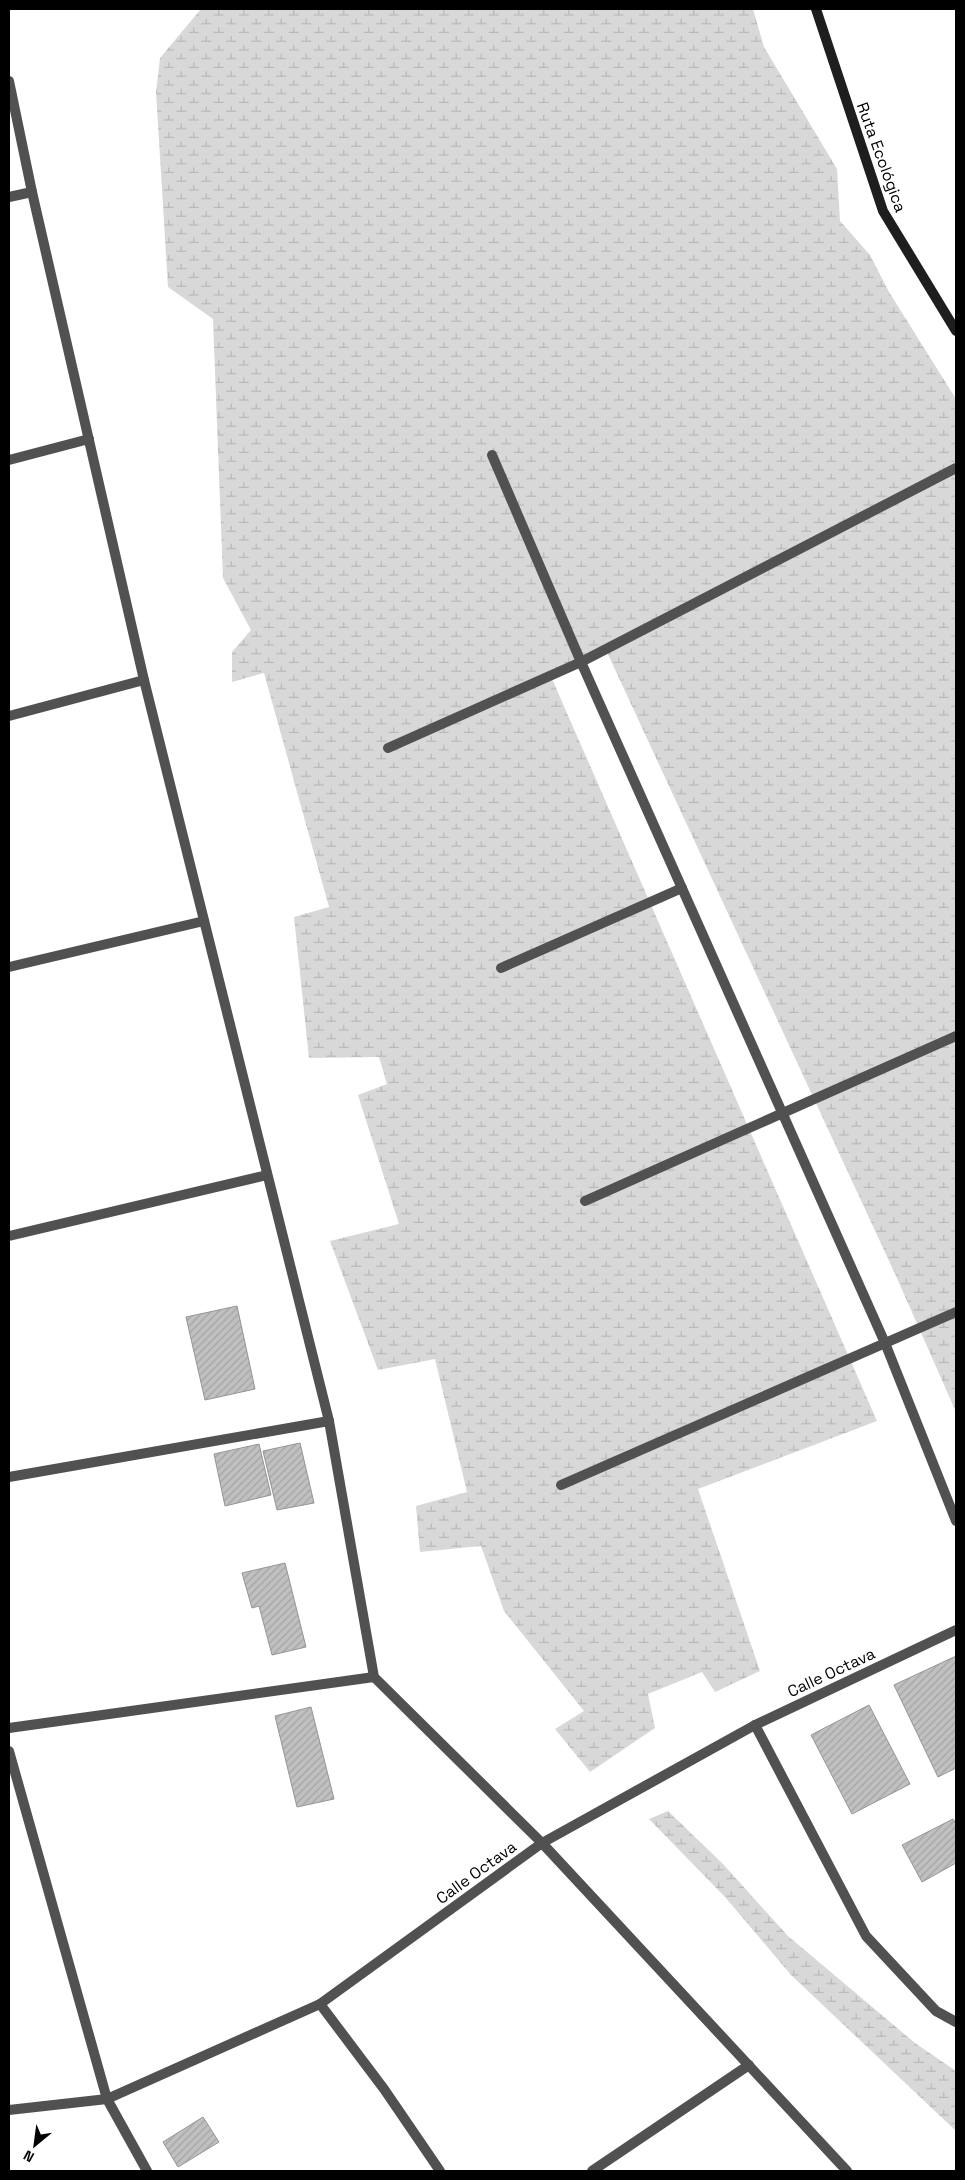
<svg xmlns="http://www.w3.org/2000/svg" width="965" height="2180" font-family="'Space Grotesk',sans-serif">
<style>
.wetland{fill:url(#wetland-marsh)}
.building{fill:url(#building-hatch);stroke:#959595}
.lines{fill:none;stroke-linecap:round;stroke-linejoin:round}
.service{stroke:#515151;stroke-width:10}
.minor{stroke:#515151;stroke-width:10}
.secondary{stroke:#1e1e1e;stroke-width:10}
.labels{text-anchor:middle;stroke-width:4.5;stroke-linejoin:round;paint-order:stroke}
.street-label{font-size:16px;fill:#000;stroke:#fff}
</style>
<defs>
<pattern id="wetland-marsh" width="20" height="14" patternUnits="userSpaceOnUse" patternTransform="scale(1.25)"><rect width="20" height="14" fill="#d8d8d8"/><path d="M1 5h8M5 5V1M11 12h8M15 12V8" fill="none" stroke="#b8b8b8"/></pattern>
<pattern id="building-hatch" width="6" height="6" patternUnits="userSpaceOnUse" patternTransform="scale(1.25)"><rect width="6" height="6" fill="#c0c0c0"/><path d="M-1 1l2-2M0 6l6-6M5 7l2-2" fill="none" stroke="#a3a3a3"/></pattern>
</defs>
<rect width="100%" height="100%" fill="#fff"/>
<g class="wetland">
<polygon points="201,9 753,9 764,47 837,169 840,221 870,255 889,292 956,399 956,1412 896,1276 606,650 549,672 877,1421 698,1489 760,1671 715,1692 702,1672 648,1694 655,1728 590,1772 555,1729 584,1711 504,1611 481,1546 420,1552 416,1506 467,1492 435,1359 378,1370 330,1241 399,1224 358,1095 387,1084 379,1057 309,1058 294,917 329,907 264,673 232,682 232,652 251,630 223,578 213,319 168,287 156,92 160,58"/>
<polygon points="668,1811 723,1864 788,1936 915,2043 956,2071 956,2131 791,1975 725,1897 649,1819"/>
</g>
<g class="building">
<polygon points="237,1306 255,1389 205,1400 186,1317"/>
<polygon points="300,1443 314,1503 277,1510 263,1451"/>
<polygon points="259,1444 271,1495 225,1506 214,1454"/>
<polygon points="285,1563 306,1647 272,1655 259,1606 252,1608 242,1573"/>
<polygon points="956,1656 956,1768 938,1777 894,1685"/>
<polygon points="869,1705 910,1784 852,1814 811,1735"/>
<polygon points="311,1707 334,1799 297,1807 275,1716"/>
<polygon points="953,1819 956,1824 956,1863 922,1882 902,1845"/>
<polygon points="203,2117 219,2142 178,2167 163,2142"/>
</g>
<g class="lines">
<g class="service">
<polyline points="492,455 581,662"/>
<polyline points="388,748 581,662 956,468"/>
<polyline points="501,968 682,888"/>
<polyline points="585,1201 956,1036"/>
<polyline points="561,1485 956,1312"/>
</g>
<g class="minor">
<polyline points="9,81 32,192 144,680 329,1421 374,1677 542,1843 847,2171"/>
<polyline points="9,197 32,192"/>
<polyline points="9,460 89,439"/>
<polyline points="581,662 885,1343 956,1521"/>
<polyline points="9,716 144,680"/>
<polyline points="9,967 204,921"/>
<polyline points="9,1236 267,1175"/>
<polyline points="9,1477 329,1421"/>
<polyline points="755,1725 866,1936 936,2011 956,2022"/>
<polyline points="9,1728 374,1677"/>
<polyline points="9,1751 107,2099 147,2171"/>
<polyline points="320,2004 384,2089 440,2171"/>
<polyline points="9,2110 107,2099 320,2004 542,1843 755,1725 956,1630"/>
<polyline points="592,2171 749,2065"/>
</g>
<polyline class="secondary" points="816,9 883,211 956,331"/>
</g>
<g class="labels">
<g class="street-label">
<text transform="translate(882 157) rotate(70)" y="6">Ruta Ecológica</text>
<text transform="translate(831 1672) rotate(-25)" y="6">Calle Octava</text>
<text transform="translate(476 1872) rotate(-36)" y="6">Calle Octava</text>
</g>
</g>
<rect width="965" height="2180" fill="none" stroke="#000000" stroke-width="20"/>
<g transform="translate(35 2145) rotate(209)" stroke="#ffffff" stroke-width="4" paint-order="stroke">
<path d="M0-4L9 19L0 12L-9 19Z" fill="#000000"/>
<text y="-8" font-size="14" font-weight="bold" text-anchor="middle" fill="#000000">N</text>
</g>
</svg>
